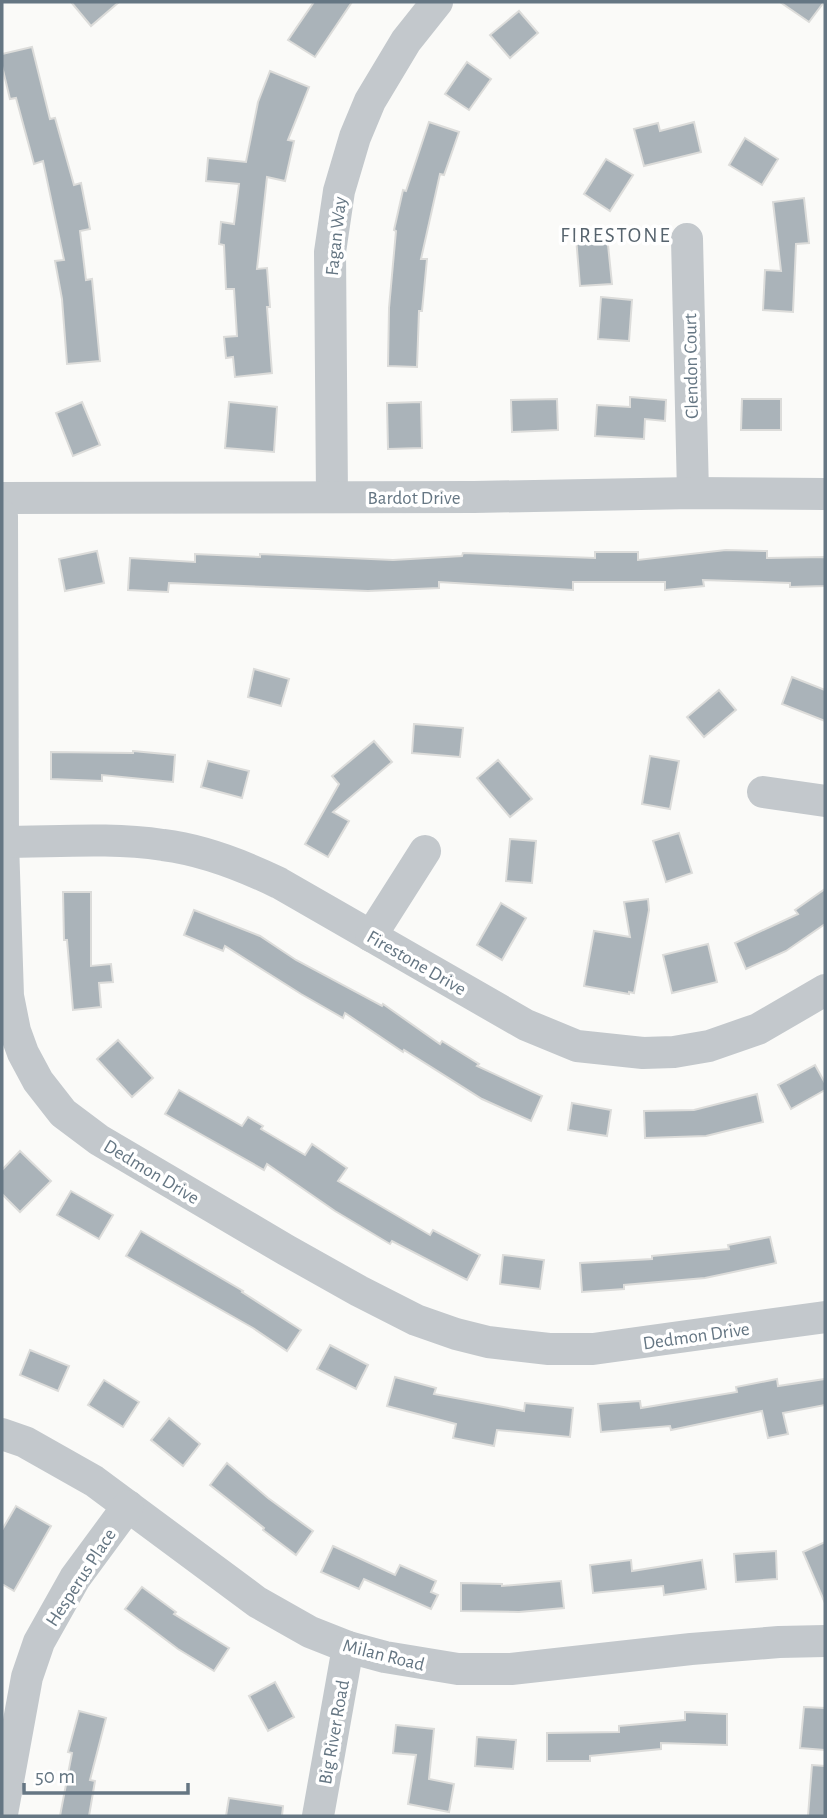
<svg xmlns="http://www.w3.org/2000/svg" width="827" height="1818" font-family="'Alegreya Sans',sans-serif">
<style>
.building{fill:#aab3b9;stroke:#dcdcda;stroke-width:2}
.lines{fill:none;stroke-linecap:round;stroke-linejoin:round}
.minor{stroke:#c3c8cc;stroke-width:32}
.labels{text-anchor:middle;stroke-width:7;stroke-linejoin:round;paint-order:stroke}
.street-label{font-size:19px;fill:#657683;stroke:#fff}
.neighbourhood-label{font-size:21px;letter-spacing:2px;fill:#57646e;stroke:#fff}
</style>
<rect width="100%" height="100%" fill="#fafaf8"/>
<g class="building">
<polygon points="71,2 119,2 91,26"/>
<polygon points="314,2 352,2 315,57 288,40"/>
<polygon points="780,2 824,2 809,22"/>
<polygon points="519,11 538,33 510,58 490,35"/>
<polygon points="32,47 50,119 55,118 74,185 81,183 90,229 80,231 86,280 92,279 100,361 67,364 62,299 55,261 64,260 43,161 34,164 16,98 10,99 2,66 2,54"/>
<polygon points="467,62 491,79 469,110 445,94"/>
<polygon points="270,71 309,87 288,140 294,141 285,181 267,177 257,269 267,268 270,307 267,307 272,373 235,377 233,357 226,358 224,337 237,336 234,289 226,289 224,245 219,244 221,222 234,224 239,184 206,181 208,158 246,162 258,102"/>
<polygon points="429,122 459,132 444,175 440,174 421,259 427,259 422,311 419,311 417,367 388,366 389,308 396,231 394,230 403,190 406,191"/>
<polygon points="694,122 701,152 644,166 634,129 658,123 660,131"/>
<polygon points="745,138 778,159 762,185 729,165"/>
<polygon points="606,159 633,175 610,211 584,194"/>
<polygon points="804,198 809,243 796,244 793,312 763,310 765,270 781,271 773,202"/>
<polygon points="607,235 612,284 580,286 576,237"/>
<polygon points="601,297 632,300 629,341 598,339"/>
<polygon points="630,397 666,400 665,421 645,419 644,439 595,436 597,405 630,407"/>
<polygon points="557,399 558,430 512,432 511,400"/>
<polygon points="742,399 781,399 781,430 741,430"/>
<polygon points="82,402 100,445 73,456 56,413"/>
<polygon points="229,402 277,407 274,452 225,448"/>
<polygon points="421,402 422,448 388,449 387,403"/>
<polygon points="726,550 767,551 767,558 825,557 825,586 790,587 790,583 703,580 704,586 665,590 665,582 573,582 573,590 439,582 439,588 368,591 169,583 168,592 128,590 130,558 195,562 195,554 260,557 260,554 393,560 462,556 463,553 595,558 595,552 638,552 638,560"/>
<polygon points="97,551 104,583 65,591 59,559"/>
<polygon points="254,669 289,679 281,706 248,697"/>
<polygon points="792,677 825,690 825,721 782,704"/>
<polygon points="719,690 736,710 704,737 687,717"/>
<polygon points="414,724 463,728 460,757 412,753"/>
<polygon points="374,741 392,762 333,812 349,821 328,857 305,844 339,784 332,776"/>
<polygon points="133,751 175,755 173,782 102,775 102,781 51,779 51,752 133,753"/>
<polygon points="650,756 679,761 670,809 642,804"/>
<polygon points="498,760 532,799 510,817 477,778"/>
<polygon points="208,761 249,771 242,798 201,787"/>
<polygon points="679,833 692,873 666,882 653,841"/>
<polygon points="510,839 536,841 532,883 506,881"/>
<polygon points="825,889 825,924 786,951 746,969 735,943 798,914 795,910"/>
<polygon points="63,892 91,892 91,966 111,964 113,982 99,983 101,1007 73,1010 67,940 64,940"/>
<polygon points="648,899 649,910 634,993 629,992 629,994 584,986 594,931 630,937 624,902"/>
<polygon points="501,903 526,918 502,960 477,945"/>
<polygon points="194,910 260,936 296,960 382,1006 383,1004 440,1044 442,1041 479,1064 477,1066 542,1096 531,1121 482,1099 404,1050 403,1052 345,1013 343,1018 301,994 225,946 223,951 184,935"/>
<polygon points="708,944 717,982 672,993 663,955"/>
<polygon points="118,1040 153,1078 132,1097 97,1059"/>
<polygon points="815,1065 825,1083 825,1090 791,1109 778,1085"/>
<polygon points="179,1090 242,1126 248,1117 263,1126 261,1129 305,1155 312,1144 347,1168 338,1181 430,1235 433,1230 480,1255 467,1280 392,1241 390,1244 335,1211 267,1164 264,1170 165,1114"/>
<polygon points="757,1094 763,1122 706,1136 645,1138 644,1111 694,1110"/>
<polygon points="572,1103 611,1110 607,1136 568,1130"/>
<polygon points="20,1151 51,1181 20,1212 2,1194 2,1170"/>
<polygon points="71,1191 113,1215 99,1239 57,1215"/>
<polygon points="141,1231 243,1291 242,1292 301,1330 287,1351 253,1328 126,1256"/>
<polygon points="770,1237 776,1263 705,1278 624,1285 624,1289 582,1292 580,1263 652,1259 652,1256 729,1249 728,1245"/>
<polygon points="503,1255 544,1260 540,1289 500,1284"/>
<polygon points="330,1345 368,1365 356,1389 317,1369"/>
<polygon points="30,1350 69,1366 58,1391 20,1375"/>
<polygon points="395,1377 436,1388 434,1394 524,1411 525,1403 573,1408 570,1437 497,1430 494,1446 453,1438 456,1424 387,1406"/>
<polygon points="777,1379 778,1386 825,1379 825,1405 783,1413 788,1434 768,1438 762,1411 671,1430 670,1426 601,1432 598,1404 640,1401 641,1408 737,1392 736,1387"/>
<polygon points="104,1380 139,1402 123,1427 88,1405"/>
<polygon points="169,1418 200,1444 183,1466 151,1440"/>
<polygon points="227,1463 268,1498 313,1531 296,1555 263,1530 264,1528 210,1485"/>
<polygon points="16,1506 51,1526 14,1591 2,1584 2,1530"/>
<polygon points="825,1542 825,1603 803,1552"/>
<polygon points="333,1546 395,1575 400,1565 436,1581 431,1592 438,1595 431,1609 364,1579 359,1589 321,1572"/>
<polygon points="776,1551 777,1579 736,1582 734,1554"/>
<polygon points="631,1560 632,1571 702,1560 706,1589 664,1595 663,1586 593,1593 590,1565"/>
<polygon points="561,1581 564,1608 519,1612 461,1611 461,1583 502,1584 502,1586"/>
<polygon points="142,1587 176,1612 174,1614 229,1648 214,1671 178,1649 125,1609"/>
<polygon points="275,1682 294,1717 268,1731 249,1696"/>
<polygon points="804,1707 825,1708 825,1750 800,1748"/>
<polygon points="79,1711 106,1718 90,1780 95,1781 89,1816 60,1816 72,1753 68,1752"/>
<polygon points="685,1712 727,1714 727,1745 661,1743 661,1749 590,1756 590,1761 547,1761 547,1733 619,1732 619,1726 685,1720"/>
<polygon points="396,1725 434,1729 429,1779 454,1784 449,1812 408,1804 416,1755 393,1753"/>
<polygon points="477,1737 516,1740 513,1769 475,1766"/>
<polygon points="812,1765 825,1766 825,1816 808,1816"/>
<polygon points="229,1798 283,1806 282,1816 226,1816"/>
</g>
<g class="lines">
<g class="minor">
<polyline points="687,239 693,493"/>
<polyline points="332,497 330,252 339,191 355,137 370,101 406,41 437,2"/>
<polyline points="2,498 474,497 693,493 825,494"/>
<polyline points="2,516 3,842 8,996 15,1031 23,1053 38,1081 63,1113 99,1140 286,1250 359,1291 416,1320 456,1334 488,1342 549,1349 593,1349 825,1317"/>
<polyline points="763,792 825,801"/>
<path d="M2 842C55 842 110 837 163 845 204 850 242 865 279 883L526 1025 577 1046 643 1053 674 1052 709 1046 758 1029 825 990"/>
<polyline points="371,936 425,851"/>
<polyline points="2,1434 25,1442 94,1481 257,1602 310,1632 348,1647 385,1657 458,1669 511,1669 691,1649 779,1642 825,1641"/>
<polyline points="2,1814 27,1677 39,1642 75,1578 128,1506"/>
<polyline points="318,1816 348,1647"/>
</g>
</g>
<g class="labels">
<g class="street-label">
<text transform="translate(335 236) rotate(-84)" y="7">Fagan Way</text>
<text transform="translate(690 366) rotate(-91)" y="7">Clendon Court</text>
<text x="414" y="504">Bardot Drive</text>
<text transform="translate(417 962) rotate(30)" y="7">Firestone Drive</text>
<text transform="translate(152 1171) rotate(31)" y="7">Dedmon Drive</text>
<text transform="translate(696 1335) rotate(-8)" y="7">Dedmon Drive</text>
<text transform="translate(80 1577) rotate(-57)" y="7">Hesperus Place</text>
<text transform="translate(384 1654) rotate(14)" y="7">Milan Road</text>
<text transform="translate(333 1732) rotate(-80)" y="7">Big River Road</text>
</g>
<g class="neighbourhood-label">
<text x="616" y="242">FIRESTONE</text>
</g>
</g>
<rect width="827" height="1818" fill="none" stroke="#657683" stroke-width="7"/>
<path d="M24 1783v10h164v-10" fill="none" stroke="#657683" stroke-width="3.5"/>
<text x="35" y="1783" font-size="21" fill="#657683" stroke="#ffffff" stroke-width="5" paint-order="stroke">50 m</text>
</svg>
